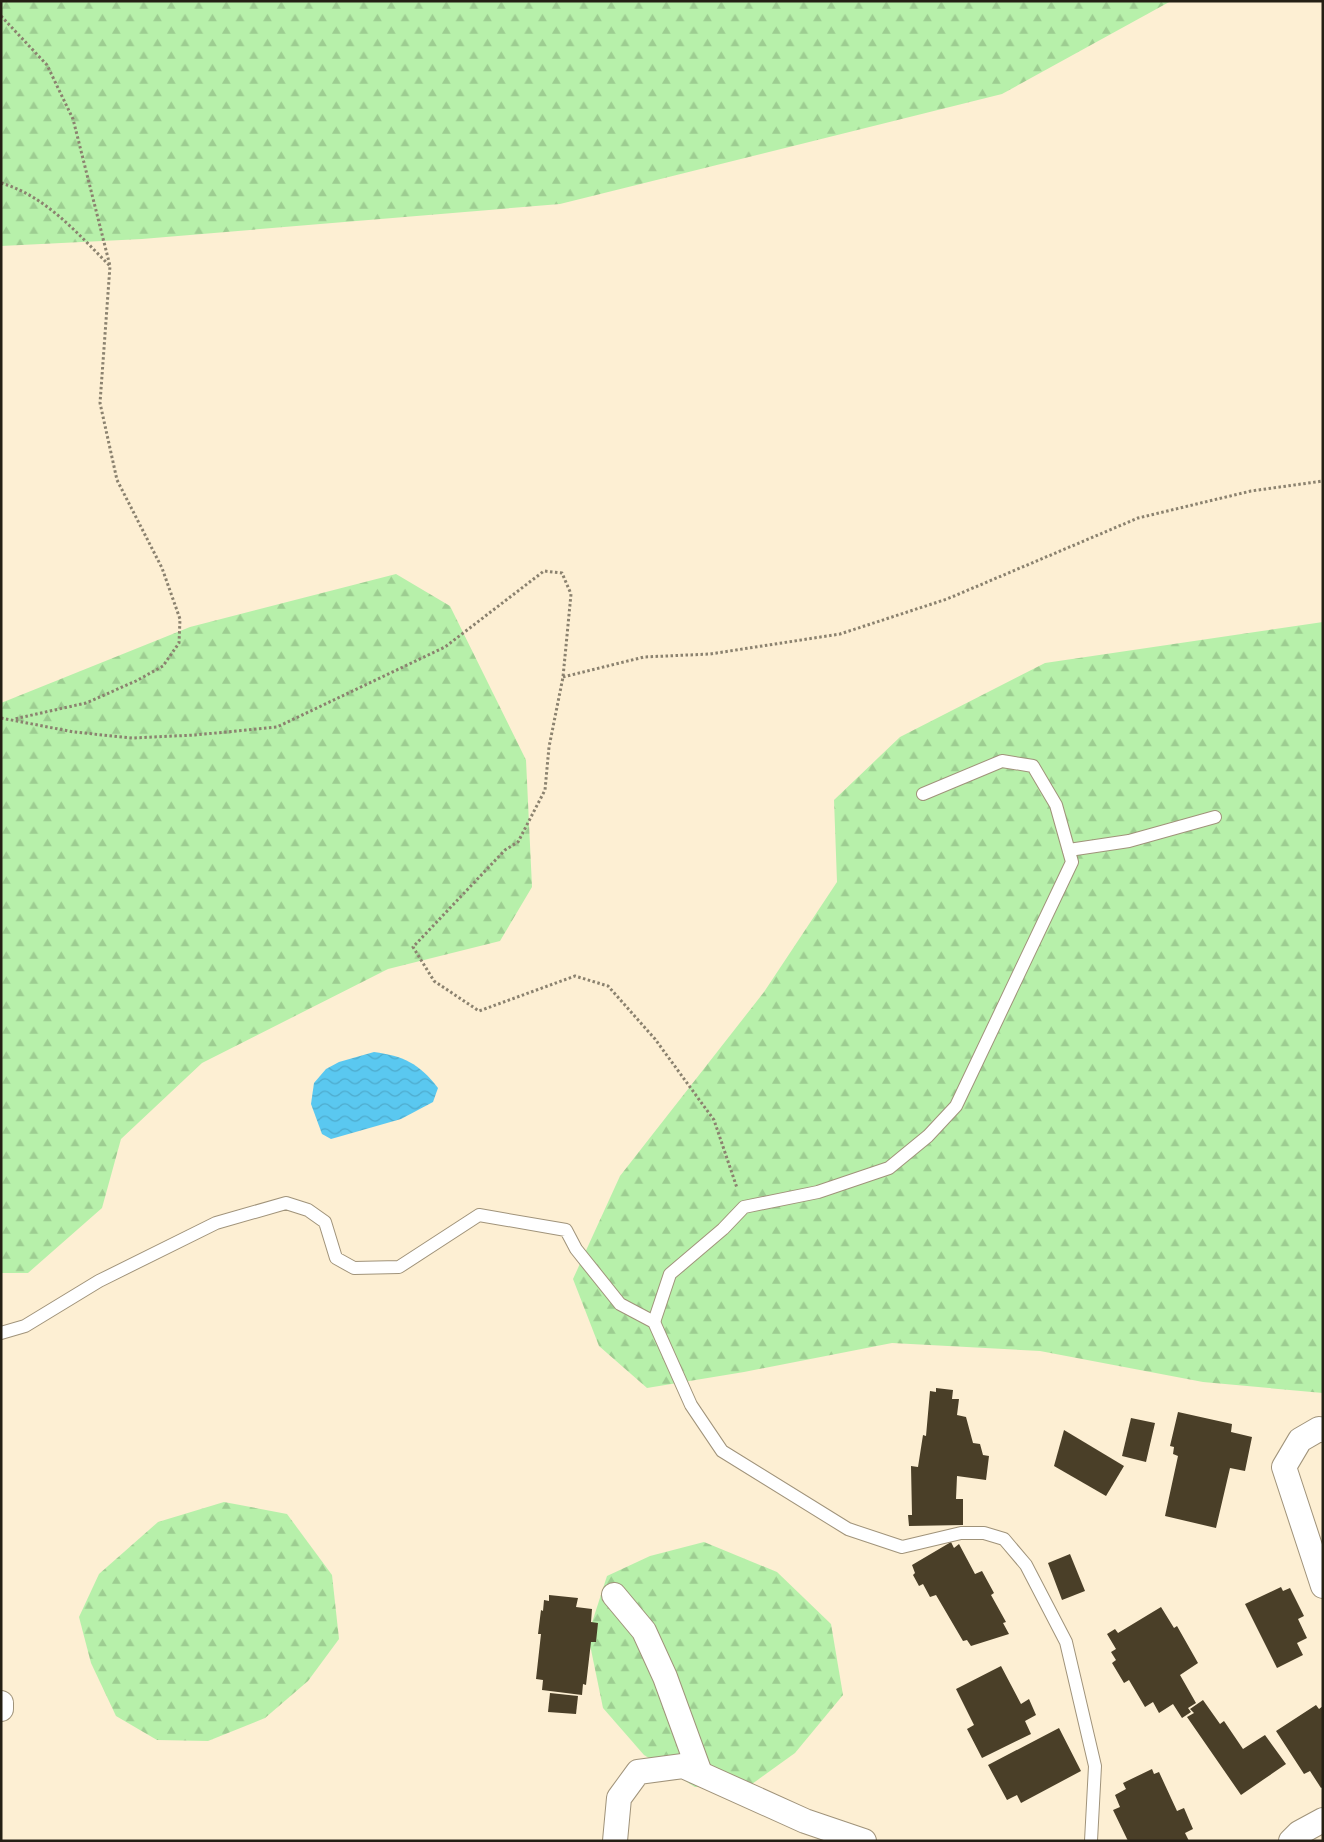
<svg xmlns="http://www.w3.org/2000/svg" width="1324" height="1842" font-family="Signika,sans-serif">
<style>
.forest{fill:url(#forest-firs)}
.water{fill:url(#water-waves)}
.building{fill:#4a3f28}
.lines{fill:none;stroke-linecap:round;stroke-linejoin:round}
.service-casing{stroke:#a0937a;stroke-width:14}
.minor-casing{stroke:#a0937a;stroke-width:26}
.path{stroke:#8b826f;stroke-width:3;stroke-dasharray:2.5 2.5;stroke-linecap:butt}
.service{stroke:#fff;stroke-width:12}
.minor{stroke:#fff;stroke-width:24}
</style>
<defs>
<pattern id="forest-firs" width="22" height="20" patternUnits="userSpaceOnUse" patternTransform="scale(1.25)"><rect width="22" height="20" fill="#b7f0aa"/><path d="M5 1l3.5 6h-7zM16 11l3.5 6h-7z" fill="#9dcd91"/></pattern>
<pattern id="water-waves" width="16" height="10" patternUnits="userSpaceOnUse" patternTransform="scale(1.25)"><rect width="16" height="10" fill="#5ac8f0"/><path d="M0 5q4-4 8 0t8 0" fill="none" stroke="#4eabcd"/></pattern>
</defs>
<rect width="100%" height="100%" fill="#fdefd3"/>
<g class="forest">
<polygon points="1,1 1171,1 1002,94 560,204 142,239 1,246"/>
<polygon points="396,574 450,606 526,760 532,887 500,941 388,969 202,1063 121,1139 102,1208 28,1273 1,1273 1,703 190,627"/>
<polygon points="1323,622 1323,1393 1203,1382 1040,1351 892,1343 744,1372 647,1388 599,1346 573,1279 620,1176 764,992 837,882 834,800 900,737 1045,663"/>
<polygon points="224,1502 287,1514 332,1575 339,1639 308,1681 265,1718 208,1741 157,1740 116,1716 91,1663 79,1617 99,1574 158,1522"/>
<polygon points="704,1542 777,1572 831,1624 843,1695 795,1753 752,1784 695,1787 644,1755 603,1708 588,1635 607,1576 650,1556"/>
</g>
<path class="water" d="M374 1052C403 1056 419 1063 438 1088L433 1102 401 1119 331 1139 322 1134 311 1104 314 1083 326 1069 339 1062Z"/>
<g class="building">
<polygon points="936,1388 953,1390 952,1399 959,1399 957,1415 966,1417 973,1443 980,1444 983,1455 989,1456 986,1480 957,1476 956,1499 963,1499 963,1525 909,1526 908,1515 912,1515 911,1466 918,1467 923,1435 926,1436 930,1391 936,1392"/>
<polygon points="1178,1412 1232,1424 1231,1432 1252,1437 1245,1471 1230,1468 1216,1528 1165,1516 1178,1456 1173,1454 1174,1447 1170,1446"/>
<polygon points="1131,1418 1155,1423 1146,1462 1122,1456"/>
<polygon points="1064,1430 1124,1466 1106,1496 1054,1466"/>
<polygon points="951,1542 954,1548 959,1544 975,1574 982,1571 994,1593 991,1595 1006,1622 1003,1623 1009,1634 971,1646 967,1640 963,1641 936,1595 930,1597 923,1584 919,1586 913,1575 915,1573 912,1565"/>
<polygon points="1070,1554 1085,1591 1062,1600 1048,1563"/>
<polygon points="1281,1587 1283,1591 1290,1588 1304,1616 1298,1619 1307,1638 1297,1643 1303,1655 1277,1668 1245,1604"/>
<polygon points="549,1595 578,1598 576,1607 592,1609 591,1622 598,1623 596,1642 591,1642 586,1685 583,1684 582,1695 542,1690 543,1680 536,1679 541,1634 538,1634 541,1610 543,1611 544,1600 549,1601"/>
<polygon points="1161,1607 1174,1628 1177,1626 1198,1663 1180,1675 1196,1703 1188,1708 1191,1712 1182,1718 1173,1704 1159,1713 1153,1702 1145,1707 1129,1680 1124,1683 1112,1663 1116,1660 1111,1652 1116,1649 1107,1634 1115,1629 1118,1633"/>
<polygon points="1001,1666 1021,1704 1029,1699 1036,1715 1025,1721 1031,1734 982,1758 967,1729 974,1725 956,1689"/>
<polygon points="550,1693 578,1696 576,1714 548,1712"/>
<polygon points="1203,1700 1220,1724 1224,1721 1243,1749 1265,1735 1286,1764 1241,1795 1187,1717 1194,1713 1190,1709"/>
<polygon points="1316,1705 1319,1709 1323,1706 1323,1787 1321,1788 1310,1771 1304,1774 1276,1731"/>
<polygon points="1059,1728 1081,1771 1021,1803 1017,1795 1007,1800 988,1765"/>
<polygon points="1152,1769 1154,1774 1159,1772 1177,1811 1184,1808 1193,1829 1185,1833 1189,1841 1128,1841 1113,1810 1120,1807 1115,1795 1126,1789 1123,1783"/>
</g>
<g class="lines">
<g class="service-casing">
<g id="service">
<polyline points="1069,850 1129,841 1215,817"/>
<polyline points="654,1322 670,1274 723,1229 744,1207 818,1192 889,1168 928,1136 956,1106 1072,862 1056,805 1033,766 1002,761 923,794"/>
<polyline points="1,1333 25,1326 99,1281 216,1223 286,1203 308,1210 325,1222 336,1258 354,1268 399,1267 479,1215 566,1230 576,1249 620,1304 654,1322 691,1405 722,1451 848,1529 902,1547 961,1533 984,1533 1004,1539 1026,1565 1066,1642 1095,1766 1091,1841"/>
</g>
</g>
<g class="minor-casing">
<g id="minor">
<polyline points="1323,1430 1319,1429 1300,1440 1284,1467 1323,1586"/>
<polyline points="614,1595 644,1631 665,1677 700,1773"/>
<polyline points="1,1703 1,1709"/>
<polyline points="615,1841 619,1798 638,1772 683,1766 805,1821 864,1841"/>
<polyline points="1291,1841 1299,1833 1323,1820"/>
</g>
</g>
<g class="path">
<polyline points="1,16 47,65 73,119 110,266 100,403 117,480 162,568 180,619 179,643 163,666 136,681 86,703 14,719"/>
<path d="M1 183C46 196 78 234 110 266"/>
<polyline points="563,677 644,657 710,654 840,634 947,599 1138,518 1251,491 1323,481"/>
<polyline points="1,718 74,732 132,738 195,735 277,727 445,647 544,571 562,573 571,594 563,677 549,747 545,790 518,842 505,850 413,947 434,981 479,1011 575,976 608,986 655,1039 714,1120 737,1188"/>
</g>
<use href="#service" class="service"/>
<use href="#minor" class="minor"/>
</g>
<rect width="1324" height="1842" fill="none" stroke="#241f14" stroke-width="5"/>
</svg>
